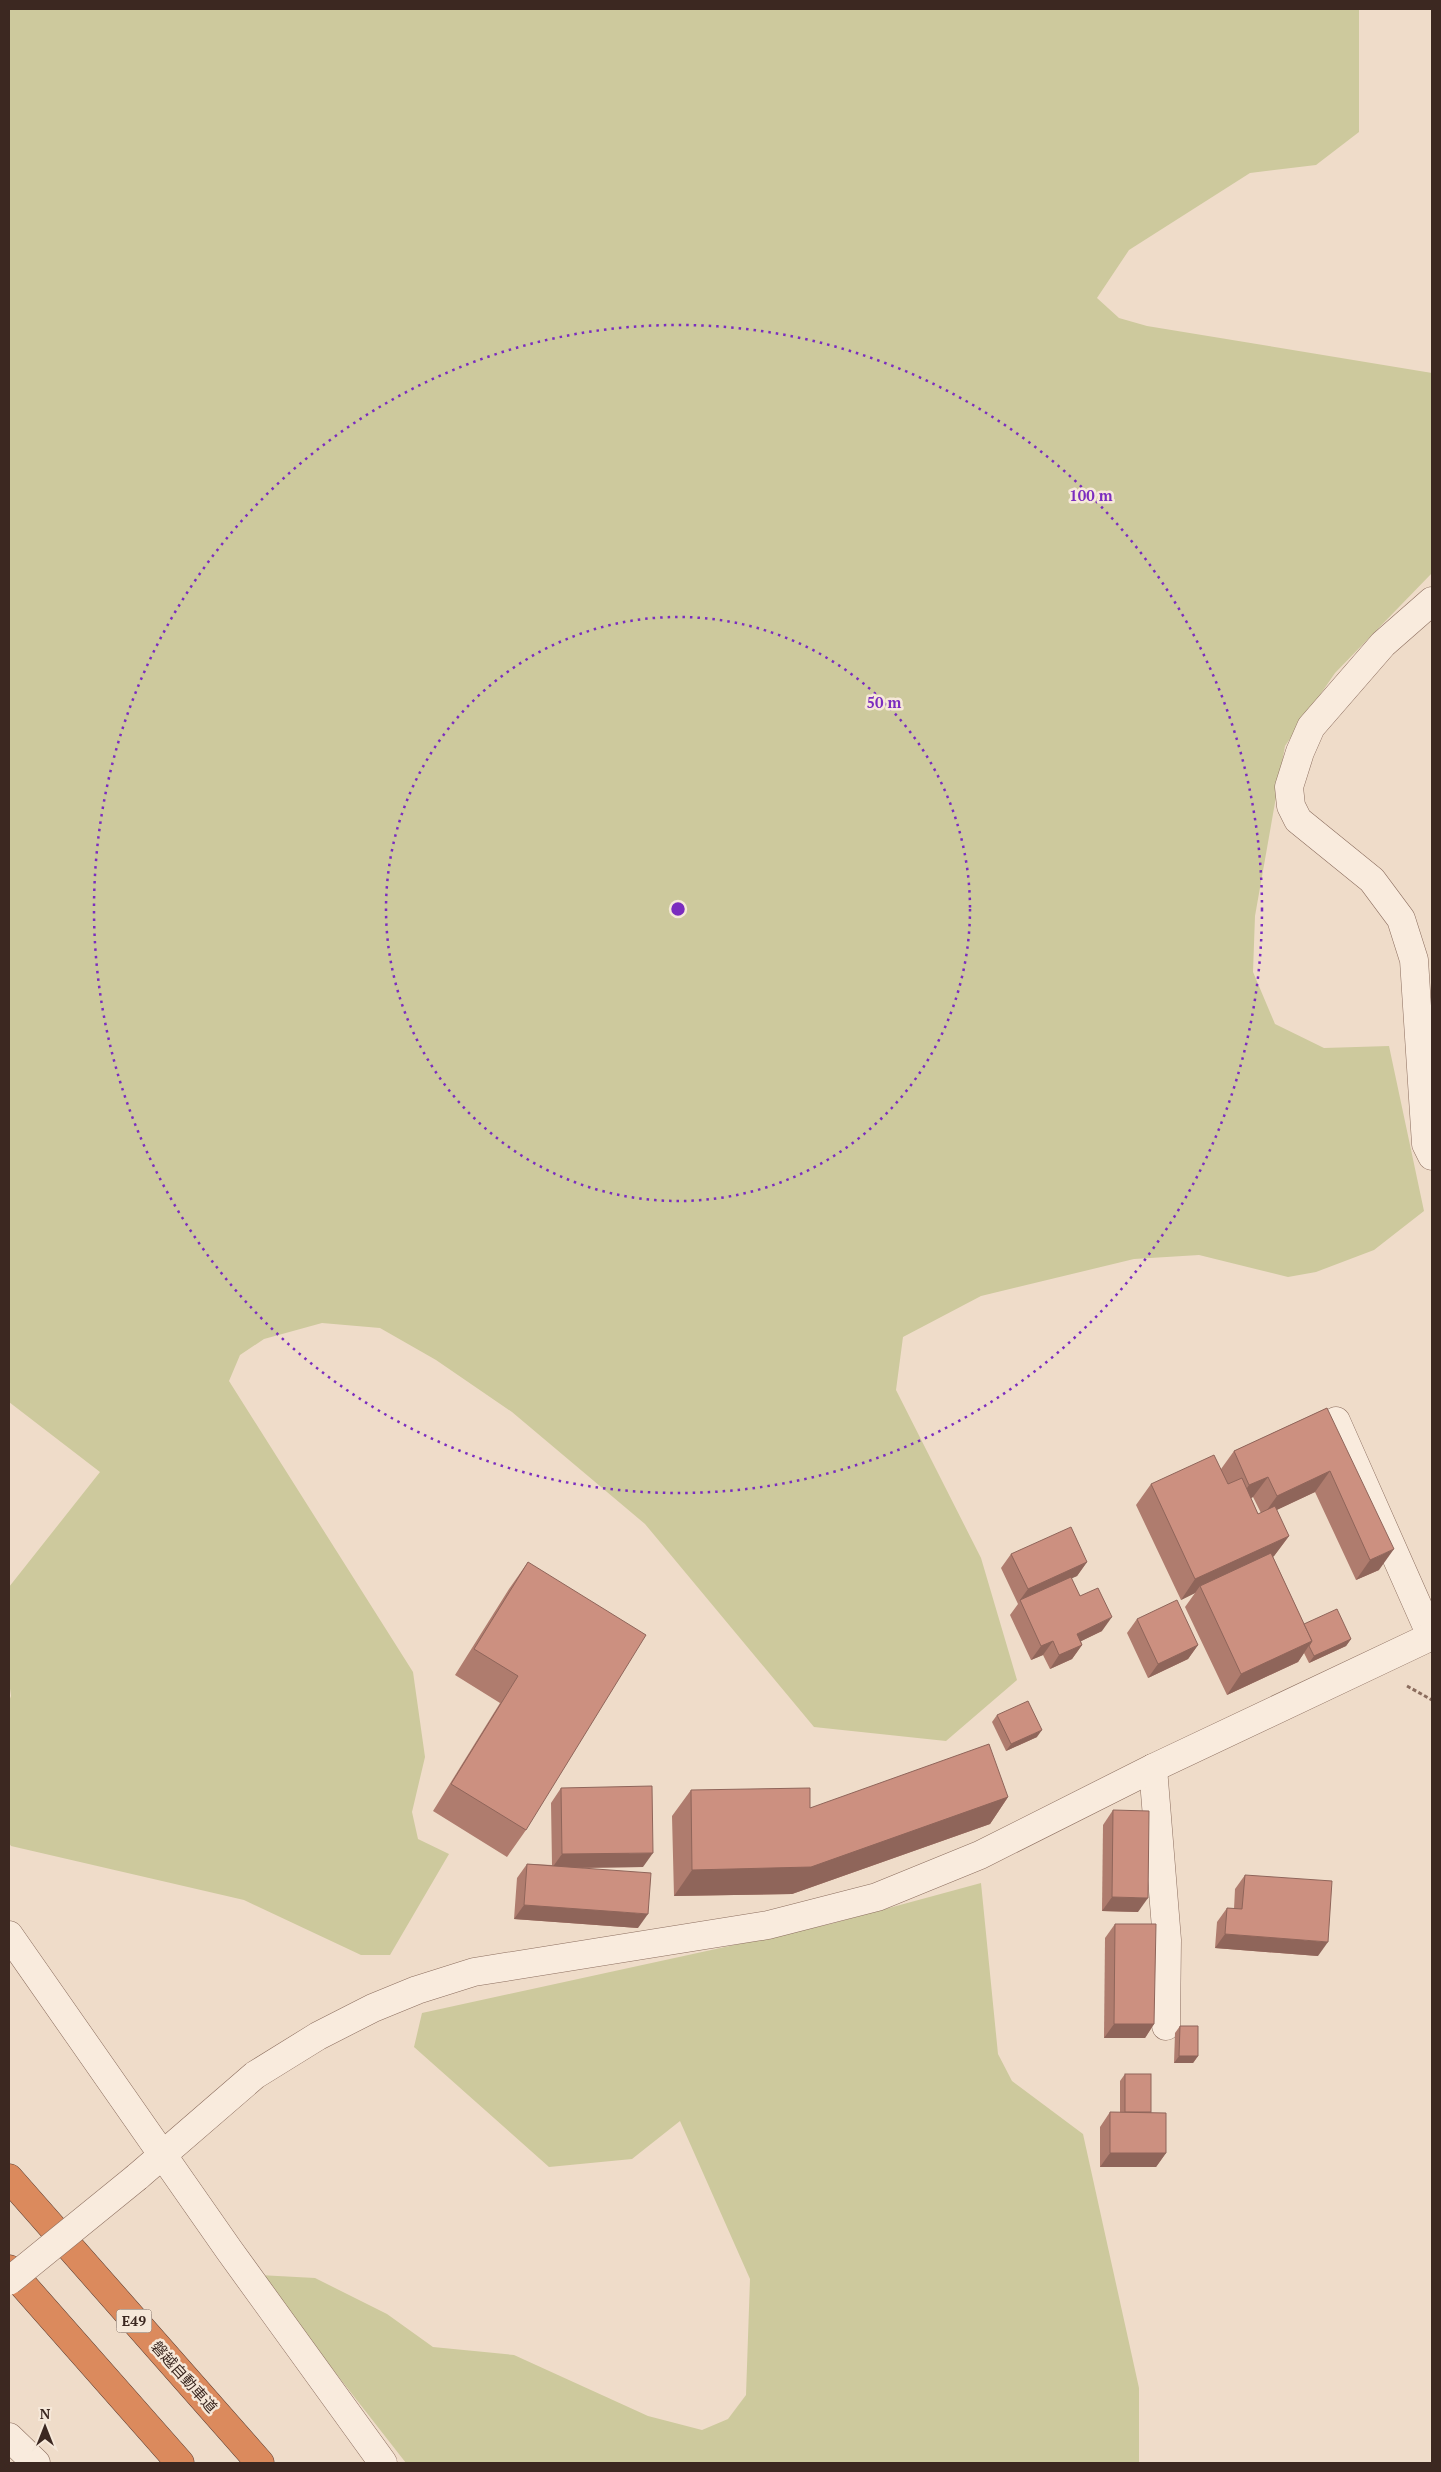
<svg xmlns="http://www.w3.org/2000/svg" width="1441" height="2472" font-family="'PT Serif','Noto Sans JP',serif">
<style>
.green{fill:#cdc99d}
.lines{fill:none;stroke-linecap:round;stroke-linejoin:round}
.minor-casing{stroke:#8b6d5e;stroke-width:29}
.motorway-casing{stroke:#593c31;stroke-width:29}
.path{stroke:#8b6d5e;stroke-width:3;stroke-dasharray:4 2.5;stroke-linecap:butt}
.minor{stroke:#f9ebdd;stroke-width:28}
.motorway{stroke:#db8a5d;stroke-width:28}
.minor-bridge-casing{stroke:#8b6d5e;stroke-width:29;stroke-linecap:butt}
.minor-bridge{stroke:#f9ebdd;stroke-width:28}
.wall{fill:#af7c6e;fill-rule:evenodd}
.shaded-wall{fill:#8f655a}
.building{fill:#cc9080;stroke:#8f655a}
.ring{fill:none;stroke:#7b2cbf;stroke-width:2.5;stroke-dasharray:2.5 5}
.labels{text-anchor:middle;stroke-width:5;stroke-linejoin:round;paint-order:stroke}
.shield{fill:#f6e8d9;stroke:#746258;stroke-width:1}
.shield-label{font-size:14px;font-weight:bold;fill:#3c2821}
.street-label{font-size:15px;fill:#3c2821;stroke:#f6e8d9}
.centre{fill:#7b2cbf;stroke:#f6e8d9;stroke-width:2.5}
.ring-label{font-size:15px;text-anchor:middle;font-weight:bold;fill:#7b2cbf;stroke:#f6e8d9;stroke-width:5;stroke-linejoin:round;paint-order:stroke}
</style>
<rect width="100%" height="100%" fill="#efdcc9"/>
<g class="green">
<polygon points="9,9 1359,9 1359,132 1316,165 1250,173 1129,250 1097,298 1119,318 1147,326 1432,373 1432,573 1335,673 1285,746 1255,916 1253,972 1275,1024 1324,1048 1389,1046 1424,1211 1374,1250 1316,1272 1288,1277 1199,1255 1134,1259 981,1296 903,1337 896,1390 981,1558 1017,1680 946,1741 814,1727 645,1524 512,1412 436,1360 380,1328 322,1323 264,1339 240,1355 229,1381 413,1672 425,1757 412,1812 418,1839 449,1854 390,1955 361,1955 244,1900 11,1846 9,1843 9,1701 11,1696 9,1681 9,1587 100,1472 9,1402"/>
<polygon points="981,1883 998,2054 1012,2081 1083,2134 1139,2388 1139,2463 406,2463 259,2275 315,2278 387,2314 433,2347 514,2355 648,2416 702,2430 728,2419 746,2395 750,2279 680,2121 632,2159 549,2167 414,2047 422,2013 830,1924"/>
</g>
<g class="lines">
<g class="minor-casing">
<g id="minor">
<polyline points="1432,601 1383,644 1311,727 1300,752 1289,787 1291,806 1298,820 1372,880 1401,919 1414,960 1426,1144 1432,1156"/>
<polyline points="1336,1421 1432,1638"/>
<polyline points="1153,1768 1167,1940 1166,2026"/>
<polyline points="9,1935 229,2250 383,2463"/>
<polyline points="137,2177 255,2075 318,2036 373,2008 417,1990 474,1972 768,1925 877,1897 980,1855 1153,1768 1432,1636"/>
<polyline points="9,2437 36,2463"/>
</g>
</g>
<g class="motorway-casing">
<g id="motorway">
<polyline points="9,2178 260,2463"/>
<polyline points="9,2269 180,2463"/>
</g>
</g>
<polyline class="path" points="1407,1686 1432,1700"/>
<use href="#minor" class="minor"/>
<use href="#motorway" class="motorway"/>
<g class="minor-bridge-casing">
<polyline id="minor-bridge" points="9,2281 137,2177"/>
</g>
<use href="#minor-bridge" class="minor-bridge"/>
</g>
<g class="wall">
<path d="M1327 1408 1379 1570 1356 1580 1315 1492 1276 1510 1289 1536 1274 1556 1273 1557 1304 1624 1351 1639 1346 1646 1309 1663 1304 1653 1298 1662 1227 1695 1185 1607 1195 1593 1181 1600 1136 1505 1151 1484 1221 1469 1234 1451ZM1253 1497 1261 1513 1258 1514 1251 1498Z"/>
<polygon points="1011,1554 1087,1562 1077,1576 1071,1578 1080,1596 1102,1631 1081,1641 1082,1645 1072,1659 1050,1669 1043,1655 1031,1660 1010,1615 1018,1604 1001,1568"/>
<polygon points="528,1562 526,1830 507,1857 433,1811 500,1703 455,1675 509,1589"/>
<polygon points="1137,1619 1198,1645 1188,1659 1148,1678 1127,1633"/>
<polygon points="997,1715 1037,1737 1006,1751 992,1722"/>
<polygon points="561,1788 643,1867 582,1868 638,1928 514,1919 517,1878 527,1864 552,1865 551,1803"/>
<polygon points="691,1790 810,1808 1008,1797 990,1824 792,1894 674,1896 672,1816"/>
<polygon points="1113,1810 1138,1912 1102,1911 1103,1825"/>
<polygon points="1245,1875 1318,1956 1215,1948 1217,1922 1227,1908 1234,1909 1235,1889"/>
<polygon points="1115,1924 1154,2024 1145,2038 1104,2038 1105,1938"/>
<polygon points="1180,2026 1198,2056 1193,2063 1174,2063 1175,2033"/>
<polygon points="1125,2074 1151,2112 1166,2153 1156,2167 1100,2167 1100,2127 1110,2112 1120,2113 1120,2081"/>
</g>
<g class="shaded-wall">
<polygon points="1330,1471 1315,1492 1262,1517 1277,1496"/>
<polygon points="1268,1477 1253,1497 1235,1506 1249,1485"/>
<polygon points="1289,1536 1274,1556 1202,1590 1200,1586 1195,1593 1181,1600 1195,1579"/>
<polygon points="1394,1549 1379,1570 1356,1580 1370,1560"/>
<polygon points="1087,1562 1077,1576 1021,1602 1020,1600 1028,1589"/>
<polygon points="1112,1617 1102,1631 1067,1648 1077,1634"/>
<polygon points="1351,1639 1346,1646 1309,1663 1314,1656"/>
<polygon points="1053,1641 1043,1655 1031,1660 1041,1646"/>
<polygon points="1312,1641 1298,1662 1227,1695 1241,1674"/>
<polygon points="1082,1645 1072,1659 1050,1669 1059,1655"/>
<polygon points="1198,1645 1188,1659 1148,1678 1158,1664"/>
<polygon points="1042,1730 1037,1737 1006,1751 1011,1744"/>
<polygon points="1008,1797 990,1824 792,1894 674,1896 692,1870"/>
<polygon points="653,1853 643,1867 552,1868 562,1854"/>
<polygon points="1112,1897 1148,1898 1138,1912 1102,1911"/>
<polygon points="524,1905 648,1914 638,1928 514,1919"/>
<polygon points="1225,1934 1328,1942 1318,1956 1215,1948"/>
<polygon points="1114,2024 1154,2024 1145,2038 1104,2038"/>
<polygon points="1179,2056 1198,2056 1193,2063 1174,2063"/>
<polygon points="1110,2153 1166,2153 1156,2167 1100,2167"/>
</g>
<g class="building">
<polygon points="1327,1408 1394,1549 1370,1560 1330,1471 1277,1496 1268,1477 1249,1485 1234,1451"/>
<polygon points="1214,1455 1228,1484 1242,1478 1258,1514 1275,1506 1289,1536 1195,1579 1151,1484"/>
<polygon points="1071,1527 1087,1562 1028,1589 1011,1554"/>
<polygon points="1271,1553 1312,1641 1241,1674 1200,1586"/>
<polygon points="528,1562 646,1635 526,1830 451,1784 518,1676 474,1649"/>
<polygon points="1071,1577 1080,1596 1098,1588 1112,1617 1077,1634 1082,1645 1059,1655 1053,1641 1041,1646 1020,1600"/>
<polygon points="1177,1600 1198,1645 1158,1664 1137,1619"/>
<polygon points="1337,1609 1351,1639 1314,1656 1309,1646 1312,1641 1304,1624"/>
<polygon points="1028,1701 1042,1730 1011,1744 997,1715"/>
<polygon points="989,1744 1008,1797 811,1867 692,1870 691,1790 810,1788 810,1808"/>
<polygon points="652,1786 653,1853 562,1854 561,1788"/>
<polygon points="1113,1810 1149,1811 1148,1898 1112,1897"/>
<polygon points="527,1864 651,1873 648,1914 524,1905"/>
<polygon points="1245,1875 1332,1881 1328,1942 1225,1934 1227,1908 1242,1909"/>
<polygon points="1115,1924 1156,1924 1154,2024 1114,2024"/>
<polygon points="1180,2026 1198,2026 1198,2056 1179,2056"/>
<rect x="1125" y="2074" width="26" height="38"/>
<polygon points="1110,2112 1166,2113 1166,2153 1110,2153"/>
</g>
<g class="ring">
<circle cx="678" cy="909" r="292"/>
<circle cx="678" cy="909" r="584"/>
</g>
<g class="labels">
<rect class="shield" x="116.5" y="2309.5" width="35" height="23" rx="4"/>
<g class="shield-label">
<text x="134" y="2326">E49</text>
</g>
<g class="street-label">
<text transform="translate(184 2377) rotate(48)" y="5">磐越自動車道</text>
</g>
</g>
<circle cx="678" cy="909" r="8" class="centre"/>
<g class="ring-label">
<text x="1091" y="501">100 m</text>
<text x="884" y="708">50 m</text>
</g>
<rect width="1441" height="2472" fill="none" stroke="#3c2821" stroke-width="20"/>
<g transform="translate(45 2427)" stroke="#f6e8d9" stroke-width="4" paint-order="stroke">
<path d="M0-4L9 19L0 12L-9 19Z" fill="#3c2821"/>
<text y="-8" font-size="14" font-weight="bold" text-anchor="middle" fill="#3c2821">N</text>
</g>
</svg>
